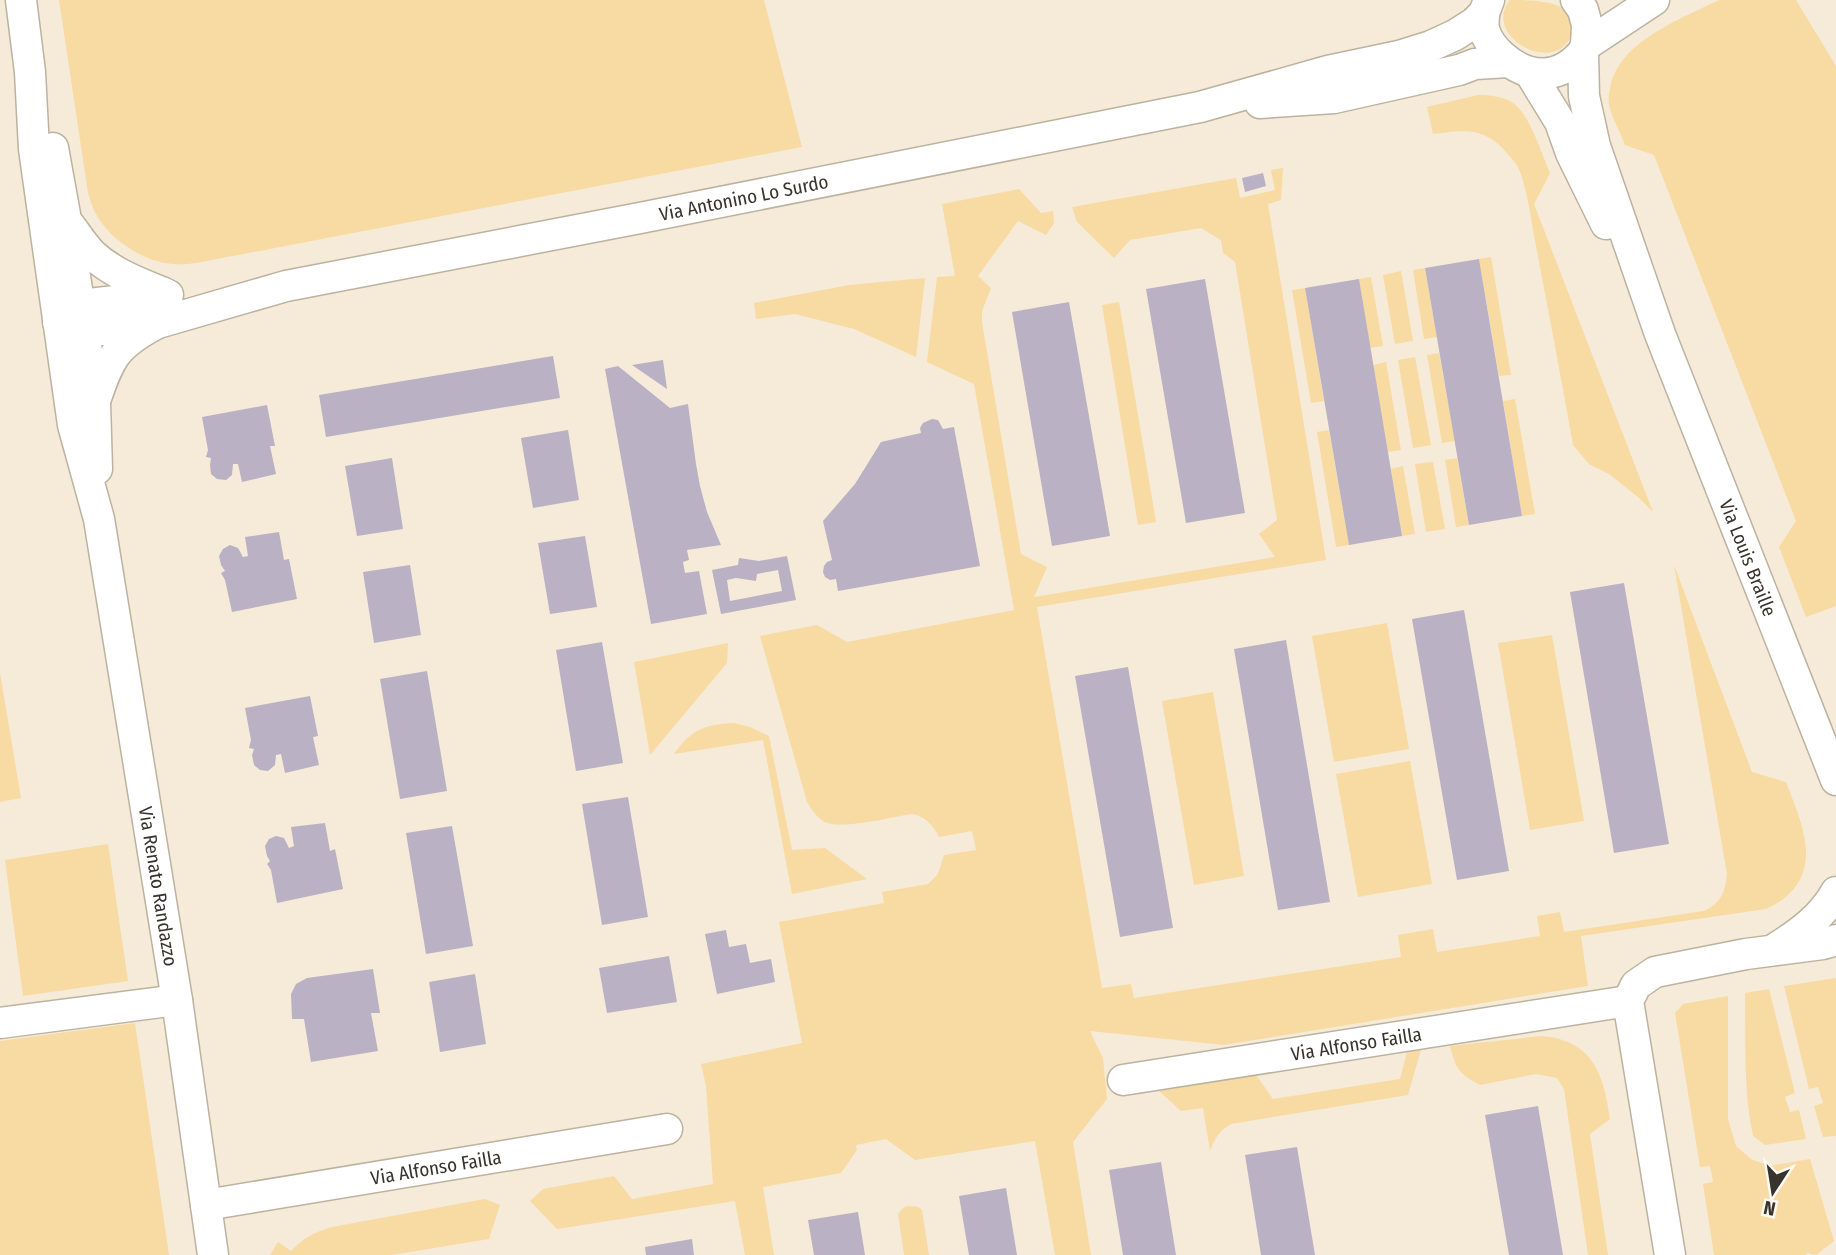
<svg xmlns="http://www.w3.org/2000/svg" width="1836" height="1255" font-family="'Fira Sans Condensed',sans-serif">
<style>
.green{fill:#f8daa3}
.building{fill:#bab1c4;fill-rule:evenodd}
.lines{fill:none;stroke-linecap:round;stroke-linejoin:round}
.minor-casing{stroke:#bcb2a0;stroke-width:33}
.minor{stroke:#fff;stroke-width:30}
.labels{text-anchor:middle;stroke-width:6;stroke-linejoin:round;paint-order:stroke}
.street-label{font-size:19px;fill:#38332c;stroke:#fef9f2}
</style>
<rect width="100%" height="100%" fill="#f6ebd8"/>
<g class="green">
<path d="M59 0H764L802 147 196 263C188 264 181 265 173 264 144 262 110 240 96 214 92 208 91 200 88 193Z"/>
<path d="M1510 0C1528 0 1560 0 1569 14 1573 23 1574 32 1569 40 1549 73 1482 35 1510 0Z"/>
<path d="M1719 0H1796L1836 66V606L1806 617 1779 547 1796 521 1654 155 1625 145C1620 132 1612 118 1609 105 1608 100 1609 93 1610 89 1617 42 1681 19 1719 0Z"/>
<path d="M1478 95C1488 95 1500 96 1510 101 1530 112 1541 153 1550 173L1534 204 1653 512 1638 497 1609 474 1589 464 1573 445C1561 377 1548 309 1535 241 1532 224 1525 176 1516 164 1490 129 1474 128 1433 134L1427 107Z"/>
<path d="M1283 168 1281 200 1268 204 1326 560 1037 607 1102 988 1131 984 1134 998 1401 957 1398 935 1433 929 1437 952 1540 936 1537 916 1560 912 1564 932 1703 911C1721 904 1725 892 1727 874L1674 565 1752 772 1786 782C1799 817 1822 862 1789 894 1782 901 1774 905 1766 909L1581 936 1588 986 1224 1045 1090 1031 1103 1058 1107 1099 1073 1142 1091 1255H1055L1035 1141 915 1160 886 1139 856 1145 857 1150 841 1173 763 1187 774 1255H745L735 1201 557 1229 530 1201 543 1189 614 1176 632 1199 713 1184 706 1086 701 1064 802 1043 779 922 884 903 882 892 928 884 938 874 944 855 976 850 972 831 939 837C934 826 925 816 912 814 893 817 841 830 825 822 817 818 812 810 807 802L760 636 817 625 847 642 1014 610 974 384 927 362 937 277 955 276 942 204 1019 189 1041 213 1053 211 1054 223 1046 235 1018 221 978 276 991 288 982 311V322L1021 554 1047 567 1034 597 1275 557 1259 534 1277 520 1235 262 1223 253 1221 240 1201 228 1130 240 1114 258 1077 222 1072 207 1236 178 1240 198 1275 190 1271 170Z"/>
<polygon points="1491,257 1511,375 1499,376 1479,259"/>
<polygon points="1425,268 1437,337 1424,339 1413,270"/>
<polygon points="1401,271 1413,341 1395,344 1383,275"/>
<polygon points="1371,277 1383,346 1370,348 1359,279"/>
<polygon points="925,278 916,357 854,329 795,314 756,319 754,303 849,285"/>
<polygon points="1305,288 1324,401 1311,403 1292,290"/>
<polygon points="1119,302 1156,522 1138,525 1102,305"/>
<polygon points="1439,353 1455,441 1442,443 1427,355"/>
<polygon points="1415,357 1431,445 1413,448 1398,360"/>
<polygon points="1386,362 1401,450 1388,452 1373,365"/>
<polygon points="1515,399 1535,514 1522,516 1503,401"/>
<polygon points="1329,430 1349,545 1336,547 1317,432"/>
<polygon points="1457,458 1469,525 1456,527 1445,460"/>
<polygon points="1433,462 1445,529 1426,532 1415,464"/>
<polygon points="1403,466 1415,534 1402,536 1391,469"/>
<polygon points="1387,623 1409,749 1334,762 1312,636"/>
<polygon points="1552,635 1584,821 1530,830 1498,643"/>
<polygon points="728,643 727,663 650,755 634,662"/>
<polygon points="0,673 21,798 0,802"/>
<polygon points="1213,692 1244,876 1194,885 1162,701"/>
<path d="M734 723 750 727 769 736 792 850 825 848 867 879 792 894 763 740 674 754C691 730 704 724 734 723Z"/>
<polygon points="1410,761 1432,884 1358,897 1336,774"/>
<polygon points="108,844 128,981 23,996 5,860"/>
<polygon points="1836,978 1836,1136 1823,1137 1814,1106 1823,1103 1818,1087 1809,1089 1784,986"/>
<path d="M1769 989 1795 1093 1785 1097 1790 1112 1799 1110 1806 1139 1765 1145 1753 1136C1743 1089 1746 1041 1745 993Z"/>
<polygon points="1728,996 1728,1119 1736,1146 1751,1159 1769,1166 1810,1159 1834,1241 1816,1255 1807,1253 1806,1255 1714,1255 1703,1184 1713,1182 1710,1166 1700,1167 1675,1013 1683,1004"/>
<polygon points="135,1023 169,1255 0,1255 0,1041"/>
<path d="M1541 1036C1548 1037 1556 1037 1562 1040 1599 1051 1605 1087 1610 1119L1590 1134 1608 1255H1588L1564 1089 1557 1078 1536 1074 1480 1085C1458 1073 1456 1069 1450 1046Z"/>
<path d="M1421 1050 1408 1095 1231 1124C1219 1131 1215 1138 1210 1151L1203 1108 1181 1111 1159 1091 1256 1075 1273 1099 1400 1079 1407 1052Z"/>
<path d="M485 1199 500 1205 489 1239 392 1255H270L278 1242 291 1251C305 1237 313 1233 332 1227Z"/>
<polygon points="909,1206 918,1207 922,1210 929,1255 904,1255 898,1214 904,1207"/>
</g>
<g class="building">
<polygon points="1263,173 1266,186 1245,192 1242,178"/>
<polygon points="1479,259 1522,516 1469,525 1425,268"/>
<polygon points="1205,279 1245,513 1186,523 1146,289"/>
<polygon points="1359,279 1402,536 1349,545 1305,288"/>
<polygon points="1069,302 1110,536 1052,546 1012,312"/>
<polygon points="553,356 560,398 326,437 319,395"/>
<polygon points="663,360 667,389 632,365"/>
<polygon points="618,366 670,408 688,404 696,464 700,486 707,512 721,545 687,550 689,560 683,562 685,573 699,571 707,614 651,624 605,369"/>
<polygon points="267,405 275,446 270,446 276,474 242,482 238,464 233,464 232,475 226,480 217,479 211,474 210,465 211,458 206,457 208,450 202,417"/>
<polygon points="932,419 938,420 943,429 954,427 980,566 838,591 836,579 830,580 825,577 823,572 824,566 827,562 832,560 823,521 855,484 881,442 921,433 920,428 923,423"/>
<polygon points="568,430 579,500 533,508 521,438"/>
<polygon points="392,458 403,529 357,536 345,466"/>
<polygon points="279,532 284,560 289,559 297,599 232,612 225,580 221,573 225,571 221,565 219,556 223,549 230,545 238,548 243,557 248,556 245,537"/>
<polygon points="585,536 597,607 550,614 538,543"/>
<path d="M787 556 796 600 721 614 712 570 738 565 739 558 759 561ZM778 570 782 591 730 601 727 580 736 578 756 581 757 574Z"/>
<polygon points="410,565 421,635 374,643 363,572"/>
<polygon points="1624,583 1669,844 1614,853 1570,592"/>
<polygon points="1464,610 1509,871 1457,880 1412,619"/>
<polygon points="1286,640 1330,902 1278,910 1234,649"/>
<polygon points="602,642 623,763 576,771 556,650"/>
<polygon points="1128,667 1173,928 1120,937 1075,676"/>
<polygon points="427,671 447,791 400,799 380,679"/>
<polygon points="310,696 318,736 313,737 319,765 285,773 281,754 276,755 275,765 268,771 260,770 254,765 252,755 254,749 249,748 251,740 245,708"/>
<polygon points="628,797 648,917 602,925 582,804"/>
<polygon points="325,823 330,851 335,849 343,889 277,903 271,870 267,864 270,861 267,856 265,846 269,839 276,836 284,838 289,848 294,846 291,827"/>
<polygon points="452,826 473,946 426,954 406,833"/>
<polygon points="726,930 729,947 746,944 750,963 771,959 775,982 717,994 705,934"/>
<polygon points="669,956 677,1002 607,1013 599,968"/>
<polygon points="373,969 380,1013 371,1013 378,1051 311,1062 304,1019 292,1019 291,994 296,984 307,978"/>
<polygon points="475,974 486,1044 440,1052 429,982"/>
<polygon points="1538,1106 1563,1255 1509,1255 1485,1115"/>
<polygon points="1297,1147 1315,1255 1261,1255 1245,1155"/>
<polygon points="1161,1162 1176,1255 1123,1255 1109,1170"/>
<polygon points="1006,1188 1017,1255 969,1255 959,1196"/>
<polygon points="858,1212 865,1255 814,1255 808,1220"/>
<polygon points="692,1239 694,1255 646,1255 645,1247"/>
</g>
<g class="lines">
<g class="minor-casing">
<g id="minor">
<path id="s1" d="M21 0 30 72 34 149 73 425 99 519 177 1000 213 1255"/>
<path id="s2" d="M1576 0 1583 10 1587 25 1586 45 1583 52 1584 96 1595 146 1660 334 1836 780"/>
<path d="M1484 13C1484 18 1483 24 1484 29 1487 40 1494 49 1502 56 1529 80 1560 80 1583 52"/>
<polyline points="1586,45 1654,0"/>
<polyline points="1530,73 1560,122 1571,153 1606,224"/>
<polyline points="1260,103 1334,98 1459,70 1475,64 1509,62"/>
<polyline points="53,148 66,220 95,402 97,469"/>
<path d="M68 223C76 233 83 245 92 254 112 273 139 283 164 293"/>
<path id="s3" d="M168 295 80 305 69 311 58 322 71 330 85 332 158 323 286 286 640 218 1200 107 1328 71 1399 56 1431 46 1455 35 1474 23 1484 13 1489 0"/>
<path d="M96 398C110 358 115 346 154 325"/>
<path d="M1776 948C1800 933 1822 917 1836 892"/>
<polyline points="0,1023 177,1000"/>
<path id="s4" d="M1123 1080 1628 1001"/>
<path id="s5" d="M206 1205 667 1129"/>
<polyline points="1670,1255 1628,1001 1636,985 1655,972 1746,954 1823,944 1836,940"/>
</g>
</g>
<use href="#minor" class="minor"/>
</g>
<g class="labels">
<g class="street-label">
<text dy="7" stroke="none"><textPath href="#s3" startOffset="819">Via Antonino Lo Surdo</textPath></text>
<text dy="7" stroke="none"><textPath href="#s2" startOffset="590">Via Louis Braille</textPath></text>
<text dy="7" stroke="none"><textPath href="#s1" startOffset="898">Via Renato Randazzo</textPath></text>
<text dy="7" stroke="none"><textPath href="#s4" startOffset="236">Via Alfonso Failla</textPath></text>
<text dy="7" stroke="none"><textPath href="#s5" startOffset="233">Via Alfonso Failla</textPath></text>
</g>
</g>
<g transform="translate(1773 1192) rotate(192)" stroke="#fef9f2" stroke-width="5" paint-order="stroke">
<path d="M0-5L12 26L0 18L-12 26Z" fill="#38332c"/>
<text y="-10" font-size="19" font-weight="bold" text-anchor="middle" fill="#38332c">N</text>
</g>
</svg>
